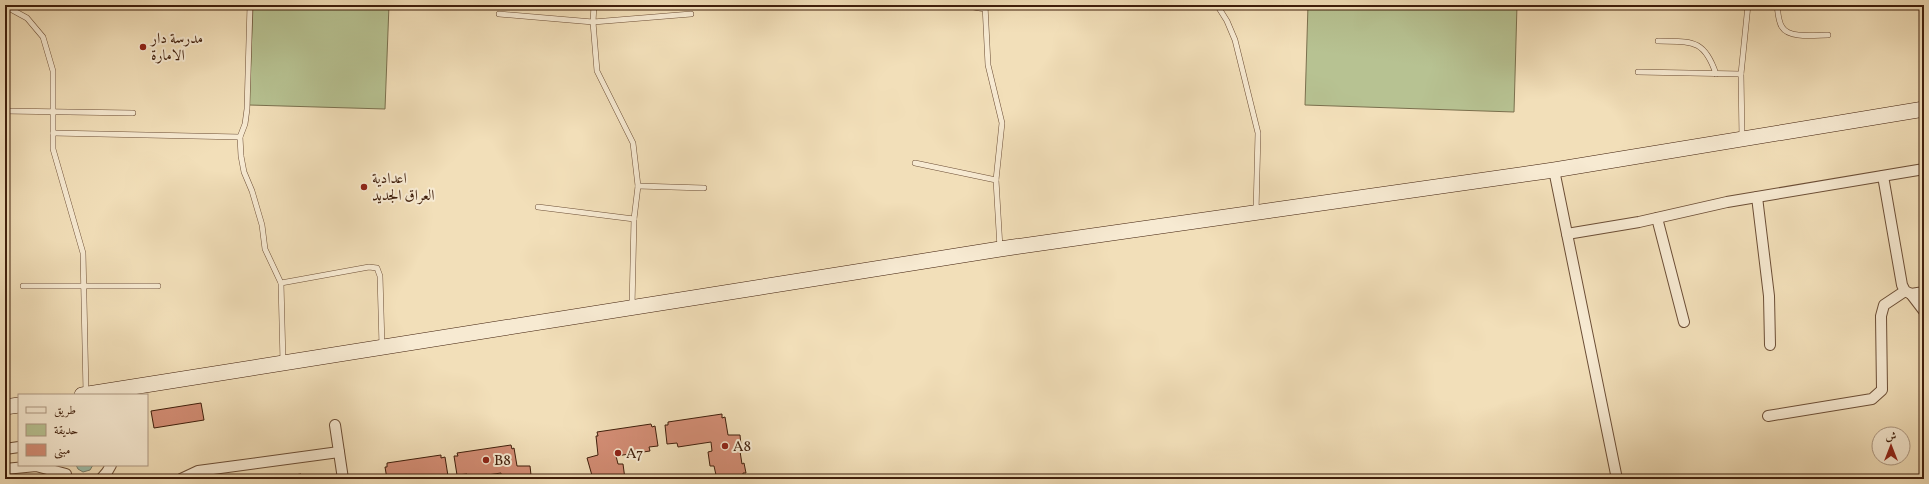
<svg xmlns="http://www.w3.org/2000/svg" width="1929" height="484" font-family="Vollkorn,Amiri,serif">
<style>
.green{fill:#b7c292;stroke:#7b704e}
.water{fill:#9cbda9;stroke:#777d6a}
.building{fill:#d48e76;stroke:#3f1e0b}
.lines{fill:none;stroke-linecap:round;stroke-linejoin:round}
.lane-casing{stroke:#6c4e36;stroke-width:6}
.street-casing{stroke:#6c4e36;stroke-width:12}
.secondary-casing{stroke:#3f1e0b;stroke-width:16}
.lane{stroke:#f7ead2;stroke-width:5}
.street{stroke:#f7ead2;stroke-width:10}
.secondary{stroke:#f7ead2;stroke-width:15}
.poi-dot{fill:#8f2418;stroke:#f7ead2;stroke-width:1.5}
.labels{text-anchor:middle;stroke-width:4;stroke-linejoin:round;paint-order:stroke}
.poi-label{font-size:15px;fill:#3f1e0b;stroke:#f7ead2;text-anchor:start}
</style>
<rect width="100%" height="100%" fill="#f2dfb9"/>
<filter id="stains"><feTurbulence type="fractalNoise" baseFrequency=".005" numOctaves="4"/><feColorMatrix values="0 0 0 0 .2 0 0 0 0 .09 0 0 0 0 .02 0 0 0 .5 -.17"/></filter>
<radialGradient id="worn" r=".72"><stop offset=".6" stop-color="#630" stop-opacity="0"/><stop offset="1" stop-color="#630" stop-opacity=".3"/></radialGradient>
<g class="green">
<polygon points="253,5 389,5 385,109 249,105"/>
<polygon points="1308,5 1517,5 1514,112 1305,105"/>
</g>
<polygon class="water" points="76,465 93,465 90,470 83,472 78,469"/>
<g class="building">
<polygon points="201,403 204,420 154,428 151,411"/>
<polygon points="722,414 722,418 725,417 728,435 740,435 741,445 739,445 742,464 744,463 746,473 743,473 743,475 734,476 734,479 686,479 716,475 714,466 710,466 708,452 712,451 711,442 678,447 677,443 667,444 665,425 668,425 668,422"/>
<polygon points="651,424 652,427 655,426 658,446 649,447 650,451 616,456 618,464 623,464 625,479 593,479 587,458 598,455 596,436 598,436 597,432"/>
<polygon points="511,445 512,449 514,448 517,466 530,466 531,475 529,476 529,479 501,479 501,473 467,478 467,474 457,475 454,456 458,456 457,453"/>
<polygon points="441,455 441,458 445,457 448,476 439,479 387,479 385,467 387,467 387,463"/>
<polygon points="301,474 302,478 305,479 266,479"/>
</g>
<g class="lines">
<g class="lane-casing">
<g id="lane">
<polyline points="250,5 247,109 245,124 240,137 241,156 244,172 252,191 262,225 265,249 281,283 283,362"/>
<polyline points="594,5 593,22 597,71 633,143 638,186 634,219 632,307"/>
<polyline points="962,5 985,9"/>
<polyline points="985,5 988,65 1002,123 996,180 1000,248"/>
<polyline points="1217,5 1227,21 1235,40 1258,133 1256,212"/>
<path d="M1777 5C1778 12 1778 21 1782 27 1789 39 1816 35 1828 35"/>
<polyline points="5,6 27,18 43,37 53,71 53,149 83,253 86,392"/>
<polyline points="499,14 593,22 691,14"/>
<path d="M1658 41C1691 42 1704 38 1716 74"/>
<polyline points="1638,72 1741,74"/>
<polyline points="5,111 133,113"/>
<polyline points="53,133 240,137"/>
<polyline points="1742,138 1741,74 1748,5"/>
<polyline points="915,163 996,180"/>
<polyline points="638,186 704,188"/>
<polyline points="538,207 634,219"/>
<polyline points="281,283 369,267 377,268 380,276 382,346"/>
<polyline points="23,286 158,286"/>
</g>
</g>
<g class="street-casing">
<g id="street">
<polyline points="1554,170 1617,479"/>
<polyline points="1883,176 1902,285 1905,291 1911,294 1924,292"/>
<polyline points="1757,197 1769,296 1770,345"/>
<polyline points="1657,218 1684,322"/>
<polyline points="1567,234 1639,222 1727,202 1924,169"/>
<polyline points="1911,294 1924,311"/>
<polyline points="1768,416 1872,399 1882,390 1881,316 1884,305 1905,291"/>
<polyline points="335,425 343,479"/>
<polyline points="5,449 19,447"/>
<polyline points="5,469 36,466 66,474"/>
<polyline points="101,479 107,472 111,465"/>
<polyline points="181,479 198,471 339,452"/>
</g>
</g>
<g class="secondary-casing">
<g id="secondary">
<polyline points="82,395 1000,249 1554,170 1924,109"/>
<polyline points="5,407 19,405"/>
</g>
</g>
<use href="#lane" class="lane"/>
<use href="#street" class="street"/>
<use href="#secondary" class="secondary"/>
</g>
<g class="poi-dot">
<circle cx="143" cy="47" r="4"/>
<circle cx="364" cy="187" r="4"/>
<circle cx="725" cy="446" r="4"/>
<circle cx="618" cy="453" r="4"/>
<circle cx="486" cy="460" r="4"/>
</g>
<g class="labels">
<g class="poi-label">
<text x="151" y="43">مدرسة دار<tspan x="151" dy="17">الامارة</tspan></text>
<text x="372" y="183">اعدادية<tspan x="372" dy="17">العراق الجديد</tspan></text>
<text x="733" y="451">A8</text>
<text x="626" y="458">A7</text>
<text x="494" y="465">B8</text>
</g>
</g>
<rect width="1929" height="484" fill="none" stroke="#f2dfb9" stroke-width="20"/>
<rect x="6" y="6" width="1917" height="472" fill="none" stroke="#3f1e0b" stroke-width="2"/>
<rect x="10" y="10" width="1909" height="464" fill="none" stroke="#3f1e0b"/>
<rect x="18" y="394" width="130" height="72" fill="#f7ead2" stroke="#ad9882"/>
<rect x="26" y="407" width="20" height="6" fill="#f7ead2" stroke="#ad9882"/>
<text x="54" y="414" font-size="12" fill="#3f1e0b">طريق</text>
<rect x="26" y="424" width="20" height="12" fill="#b7c292" stroke="#ad9882"/>
<text x="54" y="434" font-size="12" fill="#3f1e0b">حديقة</text>
<rect x="26" y="444" width="20" height="12" fill="#d48e76" stroke="#ad9882"/>
<text x="54" y="454" font-size="12" fill="#3f1e0b">مبنى</text>
<g transform="translate(1891 446)"><circle r="19" fill="#f7ead2" stroke="#ad9882"/>
<path d="M0-3L7 15L0 10L-7 15Z" fill="#8f2418"/>
<text y="-6" font-size="11" font-weight="bold" text-anchor="middle" fill="#3f1e0b">ش</text>
</g>
<rect width="100%" height="100%" filter="url(#stains)"/>
<rect width="100%" height="100%" fill="url(#worn)"/>
</svg>
